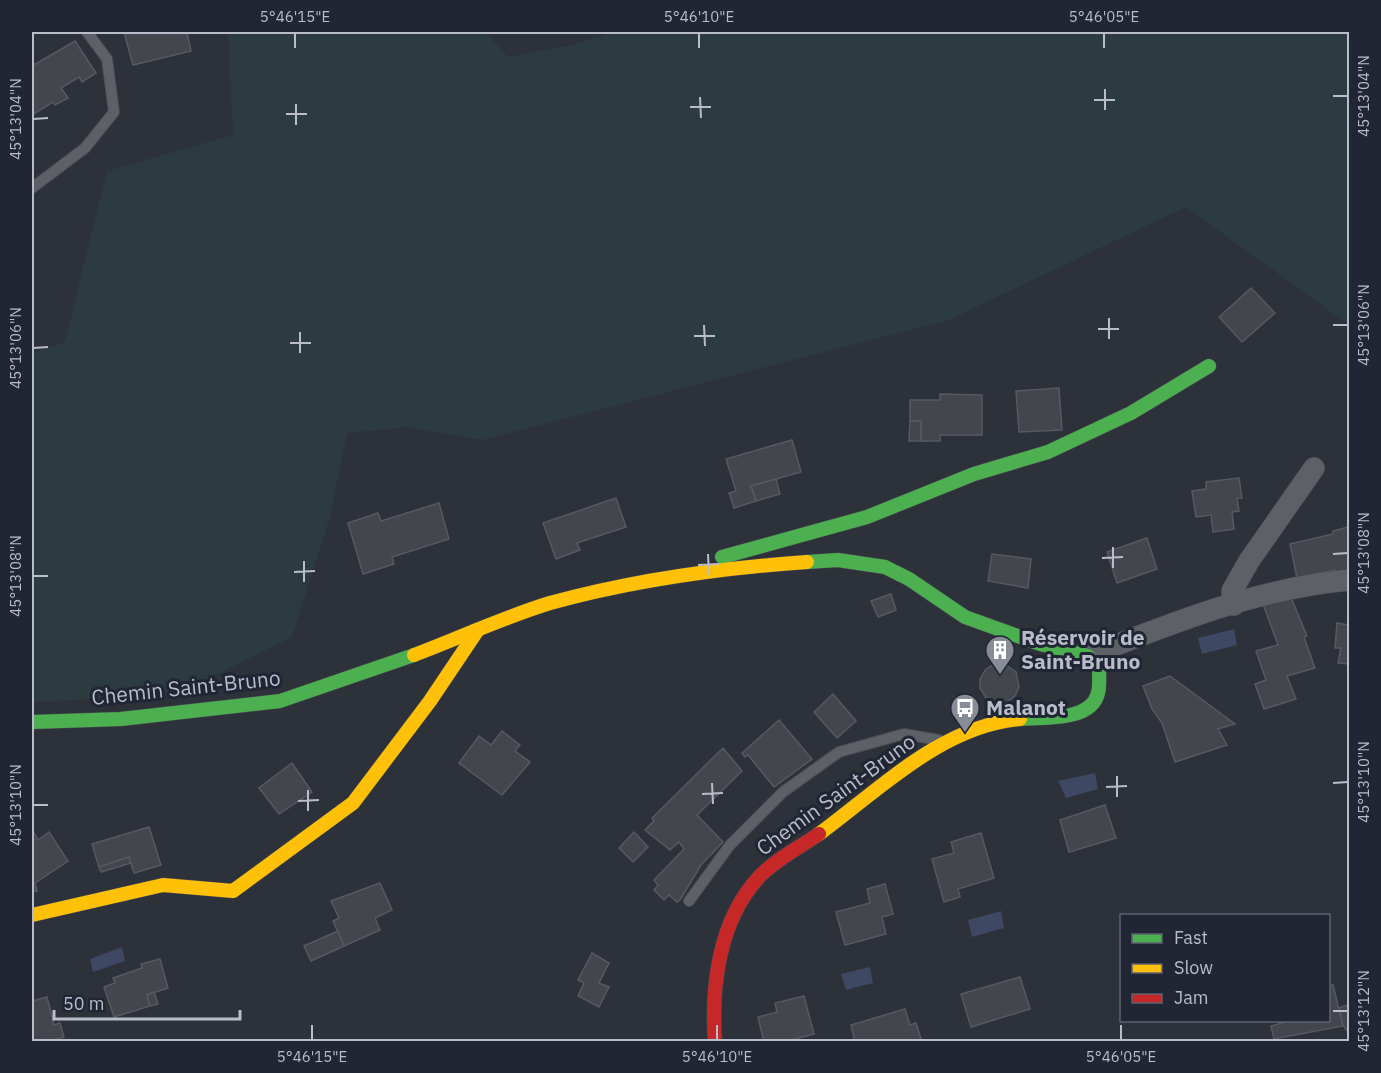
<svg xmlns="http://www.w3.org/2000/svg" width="1381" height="1073" font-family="'IBM Plex Sans',sans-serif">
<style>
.green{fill:#2b3b40}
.water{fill:#3e4862}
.building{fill:#43464d;stroke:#565961;stroke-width:1.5}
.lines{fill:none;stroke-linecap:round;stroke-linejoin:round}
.lane-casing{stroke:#494c52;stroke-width:12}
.street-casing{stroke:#494c52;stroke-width:22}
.fast-casing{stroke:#494c52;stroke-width:15}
.slow-casing{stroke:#494c52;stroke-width:15}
.jam-casing{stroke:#494c52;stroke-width:15}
.lane{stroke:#5e6068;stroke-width:10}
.street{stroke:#5e6068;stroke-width:21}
.fast{stroke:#4caf50;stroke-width:14}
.slow{stroke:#ffc107;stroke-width:14}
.jam{stroke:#c62828;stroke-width:14}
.ticks{fill:none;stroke:#b9bdc9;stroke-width:2}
.labels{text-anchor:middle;stroke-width:6;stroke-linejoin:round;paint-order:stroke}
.poi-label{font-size:21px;font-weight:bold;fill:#b9bdc9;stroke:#212634;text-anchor:start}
.street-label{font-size:21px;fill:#b9bdc9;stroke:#212634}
.neatline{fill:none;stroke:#b9bdc9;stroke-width:2}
.ticks-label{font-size:15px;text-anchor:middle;fill:#b9bdc9}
</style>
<rect width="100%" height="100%" fill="#2d313a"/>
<polygon class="green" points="228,32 486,32 508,57 572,45 613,32 1349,32 1349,325 1186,207 949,320 482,440 408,427 347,433 330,517 292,637 175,695 32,702 32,353 65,342 107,171 233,135"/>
<g class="water">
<polygon points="1234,629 1237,645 1202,654 1198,638"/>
<polygon points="1095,773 1098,789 1066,798 1058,781"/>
<polygon points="1001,911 1004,928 972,937 968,920"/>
<polygon points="122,947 125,961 93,972 90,959"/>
<polygon points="870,967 873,983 846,990 841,974"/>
</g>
<g class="building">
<polygon points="124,32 187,32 191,51 133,65"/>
<polygon points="75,41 96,73 82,82 79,77 61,88 68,98 55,105 53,102 32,115 32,66"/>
<polygon points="1251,288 1275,313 1242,342 1219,317"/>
<polygon points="1059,388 1062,430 1019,432 1016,391"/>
<polygon points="940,394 982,395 982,435 940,435 940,441 921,441 921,421 910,421 910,400 940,400"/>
<polygon points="910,421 921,421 921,441 909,441"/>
<polygon points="792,440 801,472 751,486 756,501 734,508 729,493 736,491 726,459"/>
<polygon points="1239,478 1242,498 1237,498 1239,511 1232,512 1234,529 1213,532 1211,515 1196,517 1192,491 1206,489 1206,482"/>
<polygon points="776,479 780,494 756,501 751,486"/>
<polygon points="616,498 626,527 577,543 580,550 556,559 543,523"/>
<polygon points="439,503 449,539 392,557 394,564 363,574 348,523 378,513 381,521"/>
<polygon points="1348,527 1350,571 1337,573 1335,570 1297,578 1290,544 1333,534 1333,531"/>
<polygon points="1147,538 1157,569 1117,583 1107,552"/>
<polygon points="992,554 1031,559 1028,588 988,581"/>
<polygon points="891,594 896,610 878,617 871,601"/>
<polygon points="1290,595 1307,636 1304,637 1315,668 1287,676 1296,699 1264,709 1255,684 1266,680 1256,651 1278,645 1263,604"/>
<polygon points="1350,605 1350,664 1338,663 1341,648 1335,648 1337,623 1348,625"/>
<polygon points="997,653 1008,655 1006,665 1016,672 1019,687 1015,696 1007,702 996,703 986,698 980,688 980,679 986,669 995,664"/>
<polygon points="1170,676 1235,724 1218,729 1227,745 1175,762 1162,723 1152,709 1143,686"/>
<polygon points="833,694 856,721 837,738 814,712"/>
<polygon points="779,720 812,759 774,787 748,755 745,757 742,753"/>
<polygon points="502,731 520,745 515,751 530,762 502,795 459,763 479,736 491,745"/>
<polygon points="723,748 742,771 697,815 723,842 701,865 680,900 677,902 669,895 664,900 654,890 658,885 654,880 684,849 679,842 670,850 645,830 654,821 652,818"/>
<polygon points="292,763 312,792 279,814 259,788"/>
<polygon points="1105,805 1116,838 1069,852 1060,820"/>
<polygon points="149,827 161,865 134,873 129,857 99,867 92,844"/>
<polygon points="33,831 38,840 49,832 68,861 35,883 37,891 32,892"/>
<polygon points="634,832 648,847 633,862 619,848"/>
<polygon points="981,833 994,878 958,889 960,897 944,902 932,859 954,853 951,842"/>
<polygon points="129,857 131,863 101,872 99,867"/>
<polygon points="380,883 392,910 375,918 380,930 344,946 333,921 339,918 331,901"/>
<polygon points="885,884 893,914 882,917 886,934 845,945 836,912 870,903 867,889"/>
<polygon points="338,931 344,946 311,961 304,946"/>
<polygon points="592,953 609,963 599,983 609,987 599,1007 578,996 584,983 578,980"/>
<polygon points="160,959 168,988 147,995 150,1006 114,1017 104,987 115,983 113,978 142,968 141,964"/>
<polygon points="1020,977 1030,1009 971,1027 961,994"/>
<polygon points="1333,985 1343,1026 1274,1039 1271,1026 1293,1020 1328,1020 1328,986"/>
<polygon points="154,992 158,1004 150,1006 147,995"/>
<polygon points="804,996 814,1034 783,1042 764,1042 758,1017 777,1012 775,1003"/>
<polygon points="47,997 54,1025 60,1023 64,1037 48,1042 32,1042 32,1001"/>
<polygon points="1350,1004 1350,1033 1349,1033 1343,1026 1339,1008"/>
<polygon points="905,1009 910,1025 916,1023 922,1042 855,1042 851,1025"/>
</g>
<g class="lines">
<g class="lane-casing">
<g id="lane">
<polyline points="32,188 85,148 114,112 107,59 87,32"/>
<polyline points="689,901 730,845 783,792 839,752 904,734 939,740"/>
</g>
</g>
<g class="street-casing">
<g id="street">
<polyline points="1234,605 1232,591 1249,561 1314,468"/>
<path d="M1088 656C1169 624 1262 587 1350 580"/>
</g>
</g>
<g class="fast-casing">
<g id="fast">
<polyline points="722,557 867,517 974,474 1048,452 1131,413 1209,366"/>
<path d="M807 562 838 560 885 567 909 579 965 617 1040 644 1088 656 1099 669C1099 677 1100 686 1098 693 1091 722 1043 717 1020 719"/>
<polyline points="32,722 121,719 280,701 414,655"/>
</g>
</g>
<g class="slow-casing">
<g id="slow">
<path d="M414 655C459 638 504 617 550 603 634 580 720 568 807 562"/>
<path d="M819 834C879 790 943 725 1020 719"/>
<polyline points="32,915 163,885 233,891 353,803 430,701 477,631"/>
</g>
</g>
<g class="jam-casing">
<path id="jam" d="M715 1042C711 986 719 920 759 877 775 860 800 847 819 834"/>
</g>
<use href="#lane" class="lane"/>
<use href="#street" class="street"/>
<use href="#fast" class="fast"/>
<use href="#slow" class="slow"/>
<use href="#jam" class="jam"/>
</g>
<path class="ticks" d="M295 33V48M699 33V48M1104 33V48M1105 89V110M1333 96H1348M700 97 701 118M1094 100H1115M296 104V125M690 107H711M286 114H307M33 119 48 118M1109 318V339M704 325 705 346M1333 325H1348M1098 329H1119M300 332V353M694 336H715M290 343H311M33 348 48 347M1113 547V568M708 554 709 575M1333 554 1348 553M1102 558 1123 557M304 561V582M698 565 719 564M294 572 315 571M33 576H48M1117 776V797M712 783 713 804M1333 783 1348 782M1106 787 1127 786M308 790V811M702 794 723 793M298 801 319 800M33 805H48M1333 1011H1348M312 1025V1040M717 1025V1040M1121 1025V1040"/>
<defs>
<g id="building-pin" transform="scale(1.5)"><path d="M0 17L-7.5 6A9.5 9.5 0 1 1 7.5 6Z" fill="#888c97" stroke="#212634"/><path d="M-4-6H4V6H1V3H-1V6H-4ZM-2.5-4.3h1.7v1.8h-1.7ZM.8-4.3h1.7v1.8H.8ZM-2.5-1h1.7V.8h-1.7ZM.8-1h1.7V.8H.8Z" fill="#fff"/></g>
<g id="bus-pin" transform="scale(1.5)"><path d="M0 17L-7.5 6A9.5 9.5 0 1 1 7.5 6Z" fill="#888c97" stroke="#212634"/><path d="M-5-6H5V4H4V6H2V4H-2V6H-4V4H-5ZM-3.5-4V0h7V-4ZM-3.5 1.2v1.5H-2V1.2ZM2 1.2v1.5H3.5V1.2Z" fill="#fff"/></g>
</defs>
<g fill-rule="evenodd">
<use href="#building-pin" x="1000" y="650"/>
<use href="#bus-pin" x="965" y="708"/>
</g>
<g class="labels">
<g class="poi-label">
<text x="1021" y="645">Réservoir de<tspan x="1021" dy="24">Saint-Bruno</tspan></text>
<text x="986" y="715">Malanot</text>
</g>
<g class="street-label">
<text transform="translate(186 688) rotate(-6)" y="7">Chemin Saint-Bruno</text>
<text transform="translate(836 795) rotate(-36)" y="7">Chemin Saint-Bruno</text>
</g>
</g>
<rect width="1381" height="1073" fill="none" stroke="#212634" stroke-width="66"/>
<rect x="1120" y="914" width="210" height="108" fill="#212634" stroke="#5e6270" stroke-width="1.5"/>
<rect x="1132" y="934" width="30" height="9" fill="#4caf50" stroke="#5e6270" stroke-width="1.5"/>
<text x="1174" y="944" font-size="18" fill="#b9bdc9">Fast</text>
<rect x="1132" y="964" width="30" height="9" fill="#ffc107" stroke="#5e6270" stroke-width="1.5"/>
<text x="1174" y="974" font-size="18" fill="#b9bdc9">Slow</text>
<rect x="1132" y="994" width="30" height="9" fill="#c62828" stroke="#5e6270" stroke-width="1.5"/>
<text x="1174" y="1004" font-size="18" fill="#b9bdc9">Jam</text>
<path d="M54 1010v9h186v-9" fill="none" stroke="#b9bdc9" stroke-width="3"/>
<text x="63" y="1010" font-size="18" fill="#b9bdc9" stroke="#212634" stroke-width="4.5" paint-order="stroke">50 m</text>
<rect x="33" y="33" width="1315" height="1007" class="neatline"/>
<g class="ticks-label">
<text x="295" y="22">5°46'15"E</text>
<text x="699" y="22">5°46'10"E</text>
<text x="1104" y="22">5°46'05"E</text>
<text transform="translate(1364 96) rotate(-90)" y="5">45°13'04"N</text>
<text transform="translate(16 119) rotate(-90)" y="5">45°13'04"N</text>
<text transform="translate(1364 325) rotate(-90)" y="5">45°13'06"N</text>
<text transform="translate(16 348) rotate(-90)" y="5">45°13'06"N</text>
<text transform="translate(1364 553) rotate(-90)" y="5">45°13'08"N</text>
<text transform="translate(16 576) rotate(-90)" y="5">45°13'08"N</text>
<text transform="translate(1364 782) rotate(-90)" y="5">45°13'10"N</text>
<text transform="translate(16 805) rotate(-90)" y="5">45°13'10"N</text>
<text transform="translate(1364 1011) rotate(-90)" y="5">45°13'12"N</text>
<text x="312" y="1062">5°46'15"E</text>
<text x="717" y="1062">5°46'10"E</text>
<text x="1121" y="1062">5°46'05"E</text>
</g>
</svg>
